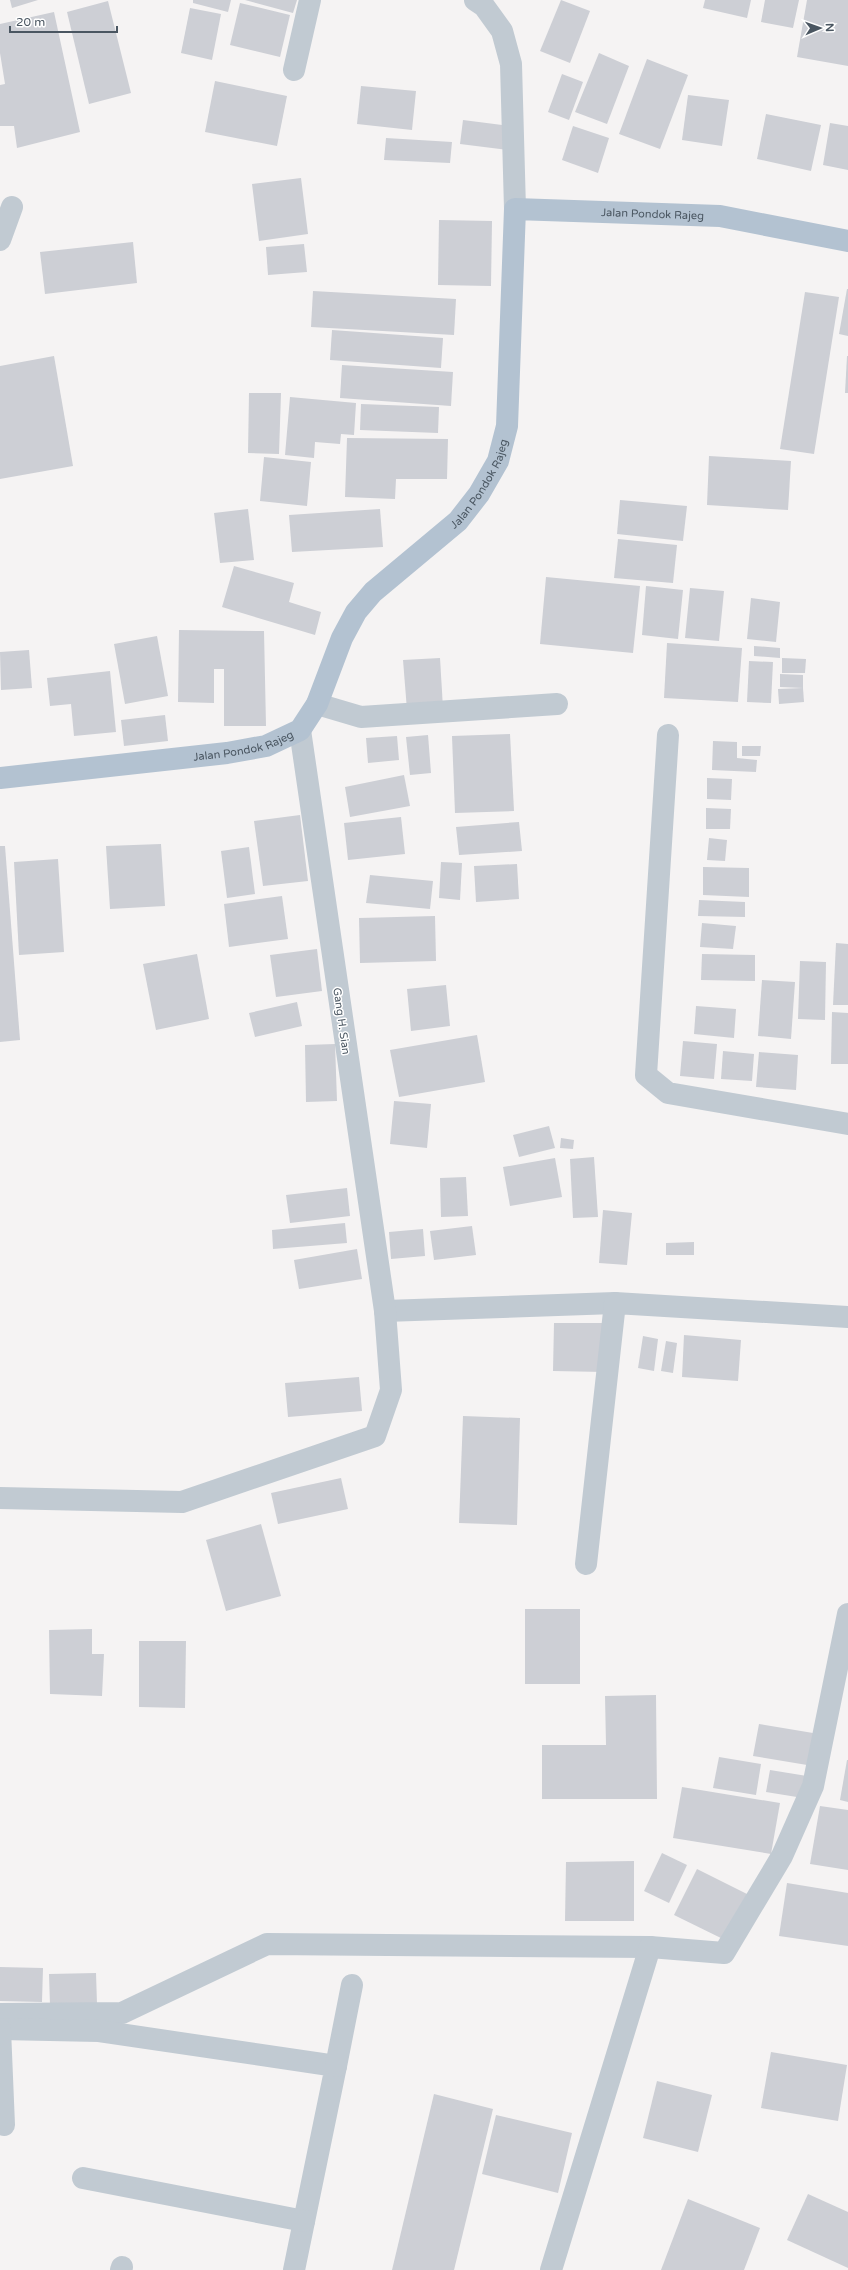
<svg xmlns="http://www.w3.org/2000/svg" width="848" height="2270" font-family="'Varela Round',sans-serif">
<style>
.building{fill:#cdcfd5}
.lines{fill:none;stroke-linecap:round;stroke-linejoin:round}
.minor{stroke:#c1cad2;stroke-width:22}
.major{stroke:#b3c2d1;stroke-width:22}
.labels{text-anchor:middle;stroke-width:3;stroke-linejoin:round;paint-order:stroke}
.street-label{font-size:11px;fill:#4a5661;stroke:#fff}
</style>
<rect width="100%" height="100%" fill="#f5f3f3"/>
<g class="building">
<polygon points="10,0 38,0 12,8"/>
<polygon points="193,0 231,0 228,12 193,3"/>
<polygon points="245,0 297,0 293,13"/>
<polygon points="561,0 590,11 570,63 540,51"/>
<polygon points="705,0 751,0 747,18 703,8"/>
<polygon points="765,0 799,0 793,28 761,22"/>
<polygon points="807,0 848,0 848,66 797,57"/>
<polygon points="108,1 131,93 89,104 67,12"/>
<polygon points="240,3 290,15 280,57 230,45"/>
<polygon points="190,8 221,14 212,60 181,53"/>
<polygon points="54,12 80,132 17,148 14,126 0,126 0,85 5,84 0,53 0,24"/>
<polygon points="599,53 629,66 607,124 575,112"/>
<polygon points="647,59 688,75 660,149 619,134"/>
<polygon points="562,74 583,82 569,120 548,112"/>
<polygon points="215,81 287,96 277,146 205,132"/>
<polygon points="361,86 416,91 412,130 357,124"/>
<polygon points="688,95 729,100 722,146 682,140"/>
<polygon points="766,114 821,125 811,171 757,159"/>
<polygon points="463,120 511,126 508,150 460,144"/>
<polygon points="830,123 848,126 848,170 823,165"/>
<polygon points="573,126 609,138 598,173 562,160"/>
<polygon points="386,138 452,142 450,163 384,160"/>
<polygon points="301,178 308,234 259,241 252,184"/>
<polygon points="439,220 492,221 491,286 438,285"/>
<polygon points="133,242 137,283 45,294 40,252"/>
<polygon points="304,244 307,272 268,275 266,247"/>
<polygon points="847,289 848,289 848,336 839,334"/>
<polygon points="313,291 456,299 454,335 311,327"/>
<polygon points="805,292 839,297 814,454 780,449"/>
<polygon points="332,330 443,338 441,368 330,360"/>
<polygon points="54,356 73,466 0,479 0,366"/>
<polygon points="847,356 848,356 848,393 845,393"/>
<polygon points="342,365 453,372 451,406 340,398"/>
<polygon points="249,393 281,393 279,454 248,453"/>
<polygon points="290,397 356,403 354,435 341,434 340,444 315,442 314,458 285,455"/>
<polygon points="361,404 439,407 438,433 360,430"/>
<polygon points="347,438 448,439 447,479 396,479 395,499 345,497"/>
<polygon points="709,456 791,461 788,510 707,505"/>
<polygon points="264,457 311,462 307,506 260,501"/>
<polygon points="620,500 687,506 683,541 617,534"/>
<polygon points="248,509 254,560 220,563 214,513"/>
<polygon points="380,509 383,547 292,552 289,515"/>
<polygon points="618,539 677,545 673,583 614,578"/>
<polygon points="234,566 294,583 289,602 321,612 315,635 222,607"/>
<polygon points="546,577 640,586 633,653 540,644"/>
<polygon points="646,586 683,590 678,639 642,635"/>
<polygon points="690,588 724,591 719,641 685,638"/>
<polygon points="751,598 780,602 776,642 747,639"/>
<polygon points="179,630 264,631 266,726 224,726 224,669 214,669 214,703 178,702"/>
<polygon points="157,636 168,696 125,704 114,644"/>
<polygon points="667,643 742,648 738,702 664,698"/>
<polygon points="754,646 780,648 780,658 754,656"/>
<polygon points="29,650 32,688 1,690 0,652"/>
<polygon points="440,658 443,708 407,710 403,660"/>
<polygon points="782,658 806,659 805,673 782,673"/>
<polygon points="749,661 773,662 771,703 747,702"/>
<polygon points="110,671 116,732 74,736 71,704 50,706 47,678"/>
<polygon points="780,674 803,675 803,688 780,687"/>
<polygon points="803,688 804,702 779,704 778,689"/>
<polygon points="165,715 168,741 124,746 121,720"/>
<polygon points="510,734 514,811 455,813 452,736"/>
<polygon points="428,735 431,773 410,775 406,737"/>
<polygon points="397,736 399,760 368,763 366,738"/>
<polygon points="713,741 737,742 737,758 757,760 756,772 712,770"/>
<polygon points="742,746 761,746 760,756 742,756"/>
<polygon points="404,775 410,806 350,817 345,787"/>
<polygon points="707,778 732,779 731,800 707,799"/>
<polygon points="706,808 731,809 730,829 706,829"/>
<polygon points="300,815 308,881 263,886 254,821"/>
<polygon points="401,817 405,854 348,860 344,823"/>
<polygon points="519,822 522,851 459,855 456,827"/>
<polygon points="709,838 727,840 725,861 707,860"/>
<polygon points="161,844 165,906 110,909 106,846"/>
<polygon points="0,846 5,846 20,1040 0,1042"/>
<polygon points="249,847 255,894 227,898 221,851"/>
<polygon points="58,859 64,952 19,955 14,862"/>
<polygon points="441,862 462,863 460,900 439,898"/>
<polygon points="517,864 519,899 476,902 474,866"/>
<polygon points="703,867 749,868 749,897 703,895"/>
<polygon points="370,875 433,881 430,909 366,903"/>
<polygon points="282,896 288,939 229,947 224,904"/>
<polygon points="699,900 745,902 745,917 698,916"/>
<polygon points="435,916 436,961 360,963 359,918"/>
<polygon points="702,923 736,926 733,949 700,947"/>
<polygon points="836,943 848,944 848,1005 833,1005"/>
<polygon points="317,949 322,991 276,997 270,955"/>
<polygon points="197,954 209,1019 156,1030 143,964"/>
<polygon points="702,954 755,955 755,981 701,980"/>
<polygon points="800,961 826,962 825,1020 798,1019"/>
<polygon points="762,980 795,982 791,1039 758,1036"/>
<polygon points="446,985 450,1026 411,1031 407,989"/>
<polygon points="297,1002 302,1026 255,1037 249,1013"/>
<polygon points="696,1006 736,1009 734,1038 694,1034"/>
<polygon points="832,1012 848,1013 848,1064 831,1064"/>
<polygon points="477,1035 485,1082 399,1097 390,1050"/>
<polygon points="683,1041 717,1044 714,1079 680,1076"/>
<polygon points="335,1044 337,1101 306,1102 305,1045"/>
<polygon points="723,1051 754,1054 752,1081 721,1079"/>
<polygon points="759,1052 798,1055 796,1090 756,1087"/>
<polygon points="394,1101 431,1104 427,1148 390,1144"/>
<polygon points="549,1126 555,1148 519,1157 513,1135"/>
<polygon points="561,1138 574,1140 573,1149 560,1148"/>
<polygon points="594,1157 598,1217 573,1218 570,1159"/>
<polygon points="555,1158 562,1197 510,1206 503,1167"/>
<polygon points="466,1177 468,1216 441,1217 440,1178"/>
<polygon points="347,1188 350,1216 290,1223 286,1195"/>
<polygon points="603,1210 632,1213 627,1265 599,1263"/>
<polygon points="345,1223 347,1243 273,1249 272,1230"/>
<polygon points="472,1226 476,1255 434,1260 430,1231"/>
<polygon points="423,1229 425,1256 391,1259 389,1232"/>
<polygon points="694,1242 694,1255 666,1255 666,1243"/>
<polygon points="357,1249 362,1279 299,1289 294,1260"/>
<polygon points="554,1323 605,1323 604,1372 553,1371"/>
<polygon points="684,1335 741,1340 738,1381 682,1377"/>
<polygon points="643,1336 658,1339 654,1371 638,1368"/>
<polygon points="666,1341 677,1343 673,1373 661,1371"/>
<polygon points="359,1377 362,1411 288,1417 285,1383"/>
<polygon points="463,1416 520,1418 517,1525 459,1523"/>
<polygon points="341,1478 348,1509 278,1524 271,1493"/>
<polygon points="261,1524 281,1596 226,1611 206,1540"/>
<rect x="525" y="1609" width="55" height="75"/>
<polygon points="92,1629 92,1654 104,1654 102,1696 50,1694 49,1630"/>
<polygon points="139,1641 186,1641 185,1708 139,1707"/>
<polygon points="656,1695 657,1799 542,1799 542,1745 606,1745 605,1696"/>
<polygon points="759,1724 819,1734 813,1766 753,1756"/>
<polygon points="719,1757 761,1764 756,1795 713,1788"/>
<polygon points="847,1760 848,1760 848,1802 840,1800"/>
<polygon points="770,1770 807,1776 803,1798 766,1792"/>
<polygon points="682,1787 780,1803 771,1854 673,1838"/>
<polygon points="820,1806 848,1810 848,1870 810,1864"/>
<polygon points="662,1853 687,1865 669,1903 644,1891"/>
<polygon points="634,1861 634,1921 565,1921 566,1862"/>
<polygon points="697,1869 749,1895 727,1941 674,1915"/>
<polygon points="787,1883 848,1893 848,1946 779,1936"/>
<polygon points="0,1967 43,1968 42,2002 0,2001"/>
<polygon points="96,1973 97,2005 50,2006 49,1974"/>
<polygon points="771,2052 847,2065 838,2121 761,2108"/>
<polygon points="657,2081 712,2095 698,2152 643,2138"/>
<polygon points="434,2094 493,2109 454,2270 392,2270"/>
<polygon points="496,2115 572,2133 558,2193 482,2174"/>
<polygon points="808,2194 848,2212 848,2268 787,2240"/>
<polygon points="688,2199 760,2228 744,2270 661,2270"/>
</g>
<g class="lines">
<g class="minor">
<polyline points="475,0 484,6 502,31 511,64 515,209"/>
<polyline points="294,70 310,0"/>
<polyline points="0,240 12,207"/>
<polyline points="317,704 361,717 557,704"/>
<polyline points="668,735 646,1075 668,1093 848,1124"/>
<polyline points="385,1311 615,1303"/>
<polyline points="0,1498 182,1502 375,1436 391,1390 385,1311 300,730"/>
<polyline points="586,1564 615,1303 848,1317"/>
<polyline points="0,2014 122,2013 267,1944 650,1947"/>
<polyline points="0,2029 99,2031 336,2066 294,2270"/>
<polyline points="0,2029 4,2125"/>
<polyline points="336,2066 352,1985"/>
<polyline points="83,2178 304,2221"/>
<polyline points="121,2270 122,2267"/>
<polyline points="551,2270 650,1947 724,1953 782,1856 813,1786 848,1614"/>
</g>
<path class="major" id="s1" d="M0 778 227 753 266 746 300 730 317 704 342 638 356 612 373 592 458 521 479 494 498 461 507 426 515 209 720 216 848 241"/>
</g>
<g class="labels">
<g class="street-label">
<text dy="4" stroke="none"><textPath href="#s1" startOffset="1037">Jalan Pondok Rajeg</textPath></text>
<text dy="4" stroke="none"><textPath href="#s1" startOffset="617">Jalan Pondok Rajeg</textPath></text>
<text dy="4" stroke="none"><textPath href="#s1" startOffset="246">Jalan Pondok Rajeg</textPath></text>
<text transform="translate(342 1021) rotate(82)" y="4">Gang H. Sian</text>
</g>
</g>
<g transform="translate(820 28) rotate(88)" stroke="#ffffff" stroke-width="3" paint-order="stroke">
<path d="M0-3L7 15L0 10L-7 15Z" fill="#4a5661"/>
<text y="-6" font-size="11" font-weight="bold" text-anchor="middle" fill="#4a5661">N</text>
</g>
<path d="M10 26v6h107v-6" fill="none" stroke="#4a5661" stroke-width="2"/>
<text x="16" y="26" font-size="12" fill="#4a5661" stroke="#ffffff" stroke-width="3" paint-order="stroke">20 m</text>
</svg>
